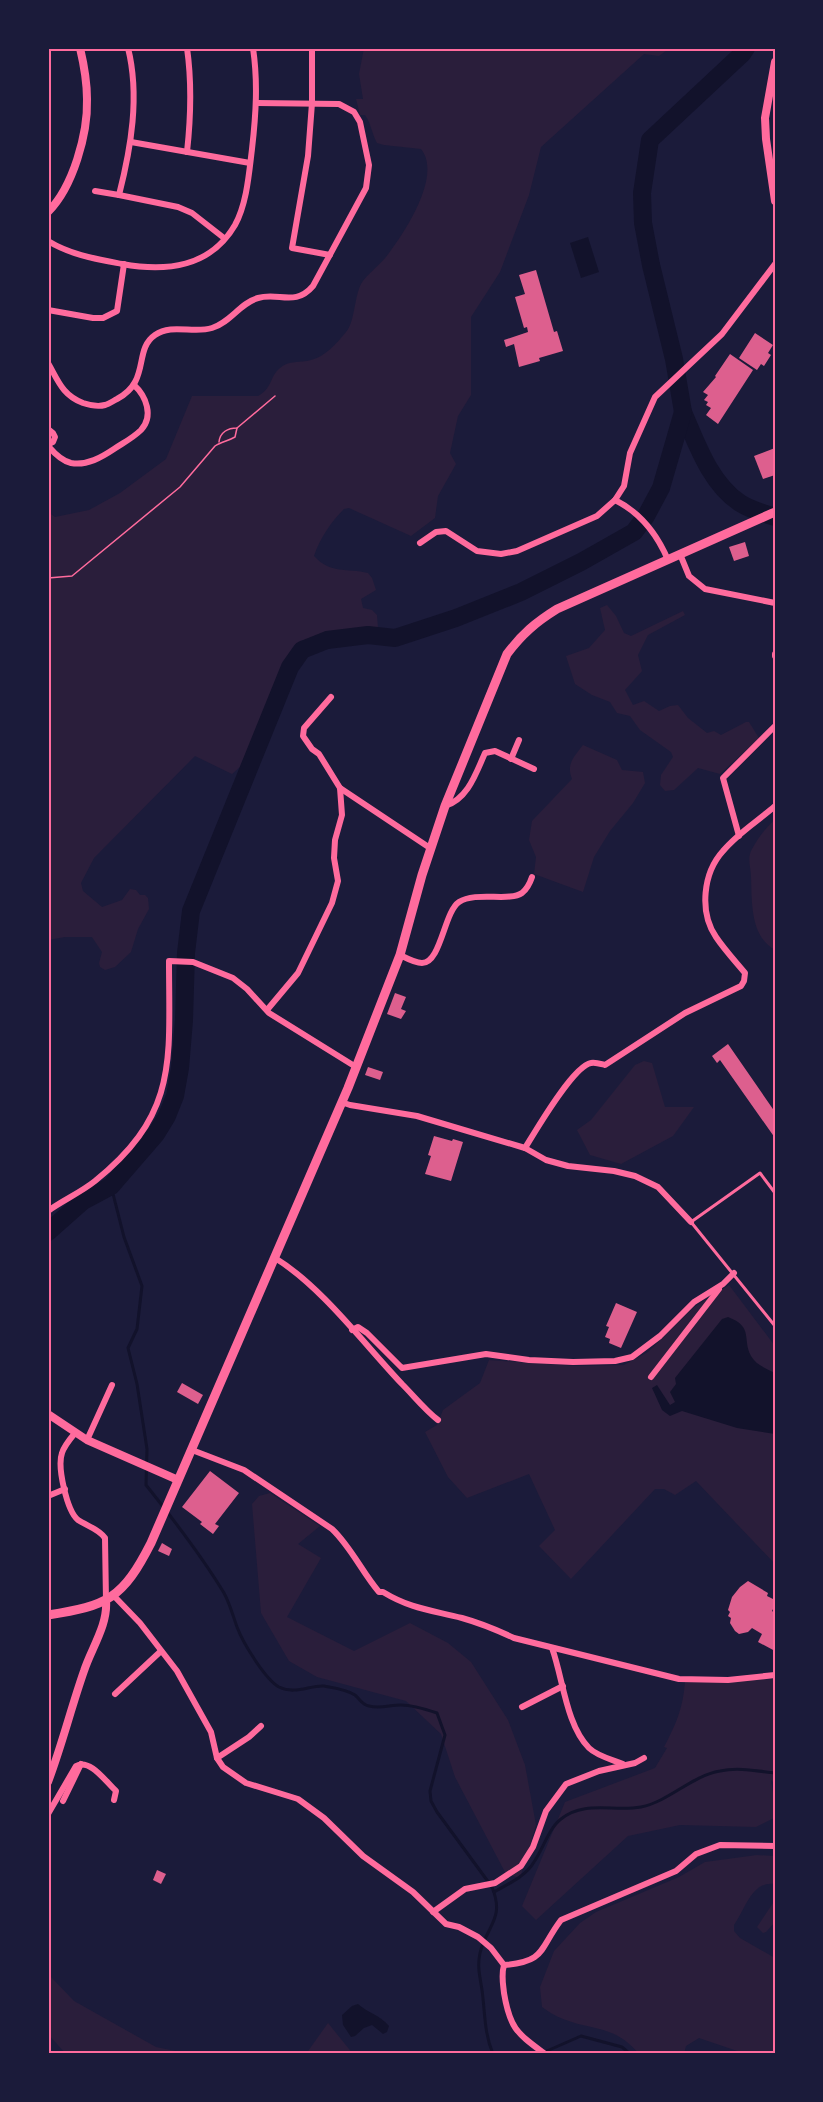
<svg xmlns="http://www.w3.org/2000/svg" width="823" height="2102" font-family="'Noto Sans',sans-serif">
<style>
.green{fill:#2a1e3b}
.water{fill:#12122b}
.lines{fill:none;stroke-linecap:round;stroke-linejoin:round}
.stream{stroke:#12122b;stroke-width:3}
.river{stroke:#12122b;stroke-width:18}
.building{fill:#dd5f8e}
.path{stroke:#ff6b9d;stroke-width:1.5}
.service{stroke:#ff6b9d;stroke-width:3}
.minor{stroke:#ff6b9d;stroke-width:6}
.tertiary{stroke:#ff6b9d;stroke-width:8}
.primary{stroke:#ff6b9d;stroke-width:9}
.neatline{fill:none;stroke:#ff6b9d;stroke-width:2}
</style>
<rect width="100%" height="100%" fill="#1b1b3a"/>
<g class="green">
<path d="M364 48H670L659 56 644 54 541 147 529 195 500 272 471 317V395L458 416 450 453 456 464 438 496 435 518 411 536 349 508 344 509C331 522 320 538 314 556 330 574 347 568 368 573L372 578 376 590 361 599 363 608 372 610 377 615 378 628 300 641 289 661 240 767 232 774 195 756 94 858 81 883 83 891 102 907 122 900 130 889 136 890 140 895H145L148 898 149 909 138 929 131 952 115 967 105 970 100 967 99 963 102 952 92 937H65L48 940V512L55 517 89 510 120 493 166 459 192 396H258C273 388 269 377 280 368 289 360 300 363 311 360 326 356 336 344 346 332 355 322 354 298 361 284 367 274 379 266 386 257 403 235 443 176 421 149L384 145 377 143C372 134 371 123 365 115H360L356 99H363L359 74Z"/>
<polygon points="607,605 616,616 624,633 631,636 683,611 685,615 648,635 638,655 642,671 625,690 633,705 644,701 659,711 670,706 678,705 688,718 707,733 714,731 721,735 746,722 749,722 759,738 720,774 698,768 674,790 665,791 660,785 661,775 673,757 671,752 640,730 630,716 617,713 610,702 592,695 575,684 566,656 589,648 605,630 600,608"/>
<path d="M583 745 617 760 622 770 643 772 645 783 633 803 610 831 594 857 583 892 534 874 536 857 529 840 532 821 572 779C566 764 574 757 583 745Z"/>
<path d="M775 820V950C750 936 752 902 751 877 751 870 748 860 750 854 752 846 768 824 775 820Z"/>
<polygon points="644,1061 652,1063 665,1107 694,1107 673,1136 621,1164 590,1155 577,1130 591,1120 635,1065"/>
<polygon points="729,1285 775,1346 775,1564 696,1481 675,1495 664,1489 655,1489 571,1579 539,1546 555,1530 529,1474 467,1498 448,1477 425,1432 437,1425 443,1410 480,1383 489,1360 576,1366 624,1365 648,1352 694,1307"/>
<polygon points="270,1493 320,1526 298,1544 321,1558 287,1617 354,1651 410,1623 448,1643 471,1662 508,1720 525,1765 536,1825 520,1878 506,1874 455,1777 441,1734 406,1701 317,1677 289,1661 261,1613 252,1504 259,1496"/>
<path d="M775 1679V1784L771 1780 775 1805 774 1818 756 1827 680 1825 628 1836 536 1920 522 1906 565 1802 655 1768 667 1748 664 1747C676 1724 683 1708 685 1682Z"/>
<path d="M757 1855 775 1856V1884C752 1880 745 1910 734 1925V1931L740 1938 775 1958V2054H746L699 2038 686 2046 684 2054H639C615 2025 594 2031 563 2019 555 2016 548 2011 542 2007L540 1987 554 1951 580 1923 596 1912 679 1877 705 1862Z"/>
<polygon points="775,1900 775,1922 766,1932 763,1933 757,1927"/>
<polygon points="48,1974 74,2001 156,2047 190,2054 66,2054 48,2034"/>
<polygon points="328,2023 353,2054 354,2054 306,2054"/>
</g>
<g class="water">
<polygon points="588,237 599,272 581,278 570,243"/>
<path d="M728 1317C754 1327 742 1339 751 1356 756 1365 767 1369 775 1373V1434L737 1428 682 1411 670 1416 662 1410 652 1388 657 1385 670 1405 675 1402 670 1392 676 1384 675 1378 722 1319Z"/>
<path d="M358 2004C368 2013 380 2015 389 2026L387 2032 383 2034 372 2025 364 2028 355 2036 351 2037 343 2025 342 2015 352 2006Z"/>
</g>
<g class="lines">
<g class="stream">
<path d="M111 1186 124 1237 142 1286 137 1329 128 1348 137 1384 147 1449 146 1485C174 1520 201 1555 224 1593 230 1604 233 1616 237 1627 243 1643 265 1679 279 1687 295 1695 310 1685 324 1686 335 1688 346 1689 355 1695 360 1699 362 1705 369 1706 380 1709 390 1705 401 1705 413 1705 425 1709 437 1713L445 1735 430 1791 431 1801 437 1812 492 1887C505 1919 487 1925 480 1953 477 1967 480 1976 482 1990 485 2011 484 2033 493 2054"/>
<path d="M494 1892C508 1884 526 1876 534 1862 543 1849 549 1828 561 1819 584 1800 614 1812 641 1807 670 1801 691 1776 720 1771 738 1767 757 1771 775 1773"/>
<polyline points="540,2054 581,2036 622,2047 630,2054"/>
</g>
<g class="river">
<path d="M683 412C697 444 710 483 740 503 751 510 763 513 775 517"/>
<polyline points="48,1232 83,1201 111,1186 156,1134 167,1116 175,1096 180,1068 184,1020 186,953 191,911 290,667 302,650 327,640 368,635 395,638 456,618 521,592 581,562 634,532 646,516 661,488 683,412 674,359 651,265 643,223 642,193 650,140 742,54 746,48"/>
</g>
</g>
<g class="building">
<polygon points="536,270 554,332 557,331 563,351 539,358 540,361 519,367 514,344 506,347 504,340 528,332 527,327 524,328 515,297 525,294 519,275"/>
<polygon points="755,333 773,345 768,353 771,355 764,366 761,364 757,370 739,358"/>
<polygon points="730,354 753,370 718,424 706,415 711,408 706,405 708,402 704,400 708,395 703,392 716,377 715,376"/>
<polygon points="775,448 775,475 763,479 754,456"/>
<polygon points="745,542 749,556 734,561 729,547"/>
<polygon points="395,993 406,997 401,1009 406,1011 401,1019 387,1014"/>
<polygon points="728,1044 775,1112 775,1138 720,1060 717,1063 712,1056"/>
<polygon points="368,1067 383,1072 380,1080 365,1075"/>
<polygon points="434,1136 452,1141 453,1139 463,1142 451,1181 425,1174 431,1156 428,1155"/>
<polygon points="616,1303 637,1312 621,1348 609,1343 610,1339 605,1337 609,1327 606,1326"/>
<polygon points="182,1383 203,1395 198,1404 177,1392"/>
<polygon points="210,1471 239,1493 215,1524 219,1526 213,1534 200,1524 202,1522 182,1507"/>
<polygon points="162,1543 172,1549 169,1556 158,1551"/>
<polygon points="748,1581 768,1593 767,1596 773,1599 775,1595 775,1605 772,1611 775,1613 775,1651 758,1642 762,1634 752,1628 748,1632 739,1634 735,1631 730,1623 731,1618 728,1616 730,1612 728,1610 732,1597 740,1587"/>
<polygon points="157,1870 166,1874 161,1884 153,1880"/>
</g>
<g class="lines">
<g class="path">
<path d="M219 442C220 432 228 428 237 428L275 396"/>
<path d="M48 578 72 576 180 487 215 446C221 442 228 441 235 437L237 428"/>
</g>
<polyline class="service" points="775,1193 760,1173 691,1222 775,1326"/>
<g class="minor">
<path d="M128 48C140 96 131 148 119 195L178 207 192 213 224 238"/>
<path d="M187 48C192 83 191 116 187 152"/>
<polyline points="312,48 312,103 308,156 292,248 330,255"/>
<polyline points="131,142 250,163"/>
<polyline points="95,191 119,195"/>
<path d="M48 241C71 255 96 259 122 264 166 272 210 268 235 225 247 203 249 173 252 149 256 114 258 82 253 48"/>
<polyline points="48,310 93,318 103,318 117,311 124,264"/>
<path d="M48 363C58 380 62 395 83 403 89 405 98 407 105 405 109 404 113 401 117 399 151 381 133 350 155 335 172 323 193 334 212 328 231 322 240 303 258 298 279 292 295 307 313 286L366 188 369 165 360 122 354 112 339 104 257 103"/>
<polyline points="48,429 53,433 55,437 53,442 49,443"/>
<path d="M50 443 49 447C55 454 62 461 71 463 87 466 102 457 114 449 123 443 133 438 141 430 154 416 146 396 134 385"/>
<path d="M615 500C641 513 657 534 668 560"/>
<polyline points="420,543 436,532 446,531 477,551 501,554 517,551 597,516 615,500 624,486 630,453 655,397 722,334 775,264"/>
<polyline points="680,554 689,576 705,589 775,603"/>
<polyline points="775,654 775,656"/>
<polyline points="331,697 304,728 303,736 312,749 319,754 340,788 430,848"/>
<polyline points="511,759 519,740"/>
<path d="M445 806C468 799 476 773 485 753L495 751 534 769"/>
<polyline points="739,836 723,778 775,726"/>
<path d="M400 955C406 958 415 963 422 963 441 963 444 912 459 902 476 891 509 902 522 893 527 889 530 883 532 877"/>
<polyline points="267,1010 298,973 332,903 338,881 334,858 335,840 342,815 340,788"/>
<polyline points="341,1102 350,1105 417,1116 525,1148 546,1160 568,1166 614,1171 635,1176 658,1187 691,1222"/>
<path d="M525 1148C535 1132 573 1066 591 1063 595 1062 601 1064 605 1065L685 1013 741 986 744 981 745 973C735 961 724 949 716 937 699 912 703 873 723 851 738 833 758 821 775 806"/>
<path d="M48 1211C63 1200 80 1193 95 1181 179 1113 169 1060 169 961L193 962 233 978 247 989 269 1013 356 1067"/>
<path d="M275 1258C321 1286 365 1345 402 1384 414 1396 425 1410 438 1420"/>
<polyline points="352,1330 358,1327 367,1333 402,1368 486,1354 529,1360 573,1362 615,1361 632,1357 660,1336 694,1302 723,1284 734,1273"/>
<polyline points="651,1377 719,1289"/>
<path d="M75 1433C70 1439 64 1446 62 1453 57 1467 67 1511 78 1520 87 1526 99 1529 105 1538L106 1601"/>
<polyline points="87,1440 112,1385"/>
<path d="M192 1450 244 1470 332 1529C351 1547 362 1572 379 1592H383C411 1609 431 1610 462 1618 480 1623 497 1630 514 1638L679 1679 728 1680 775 1675"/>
<polyline points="48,1496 65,1489"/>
<polyline points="114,1596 140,1623 177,1671 211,1732 217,1758 223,1767 246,1783 298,1799 324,1818 363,1856 413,1892 446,1924 459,1927 478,1937 491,1948 504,1965"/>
<path d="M552 1648C563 1678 566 1725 589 1748 597 1756 613 1760 623 1764"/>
<polyline points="115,1694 161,1651"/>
<polyline points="522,1707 563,1686"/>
<polyline points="217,1758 249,1737 261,1726"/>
<polyline points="63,1801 81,1764"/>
<path d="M48 1814 76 1766C90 1758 106 1782 116 1791L114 1800"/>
<polyline points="433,1912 465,1889 495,1883 521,1866 533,1847 546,1811 566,1784 599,1771 635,1763 644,1758"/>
<path d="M504 1965C546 1962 539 1949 561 1920L676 1871 696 1854 720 1845 775 1846"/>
<path d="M504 1965C501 1975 503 1983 504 1993 510 2029 517 2033 545 2054"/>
</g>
<g class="tertiary">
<polyline points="775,62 765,118 766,139 775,201"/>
<path d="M48 212C73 187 88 134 87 99 87 82 84 65 80 48"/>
<polyline points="48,1414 87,1440 178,1480"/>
<path d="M48 1782C62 1745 71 1708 84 1671 91 1649 108 1625 106 1601"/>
</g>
<path class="primary" d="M48 1615C108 1606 123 1598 151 1543L348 1088 400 955 422 875 445 806 507 654C522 634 536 622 557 609L775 512"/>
</g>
<rect width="823" height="2102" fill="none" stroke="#1b1b3a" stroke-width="99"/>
<rect x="50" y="50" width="724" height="2002" class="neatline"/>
</svg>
